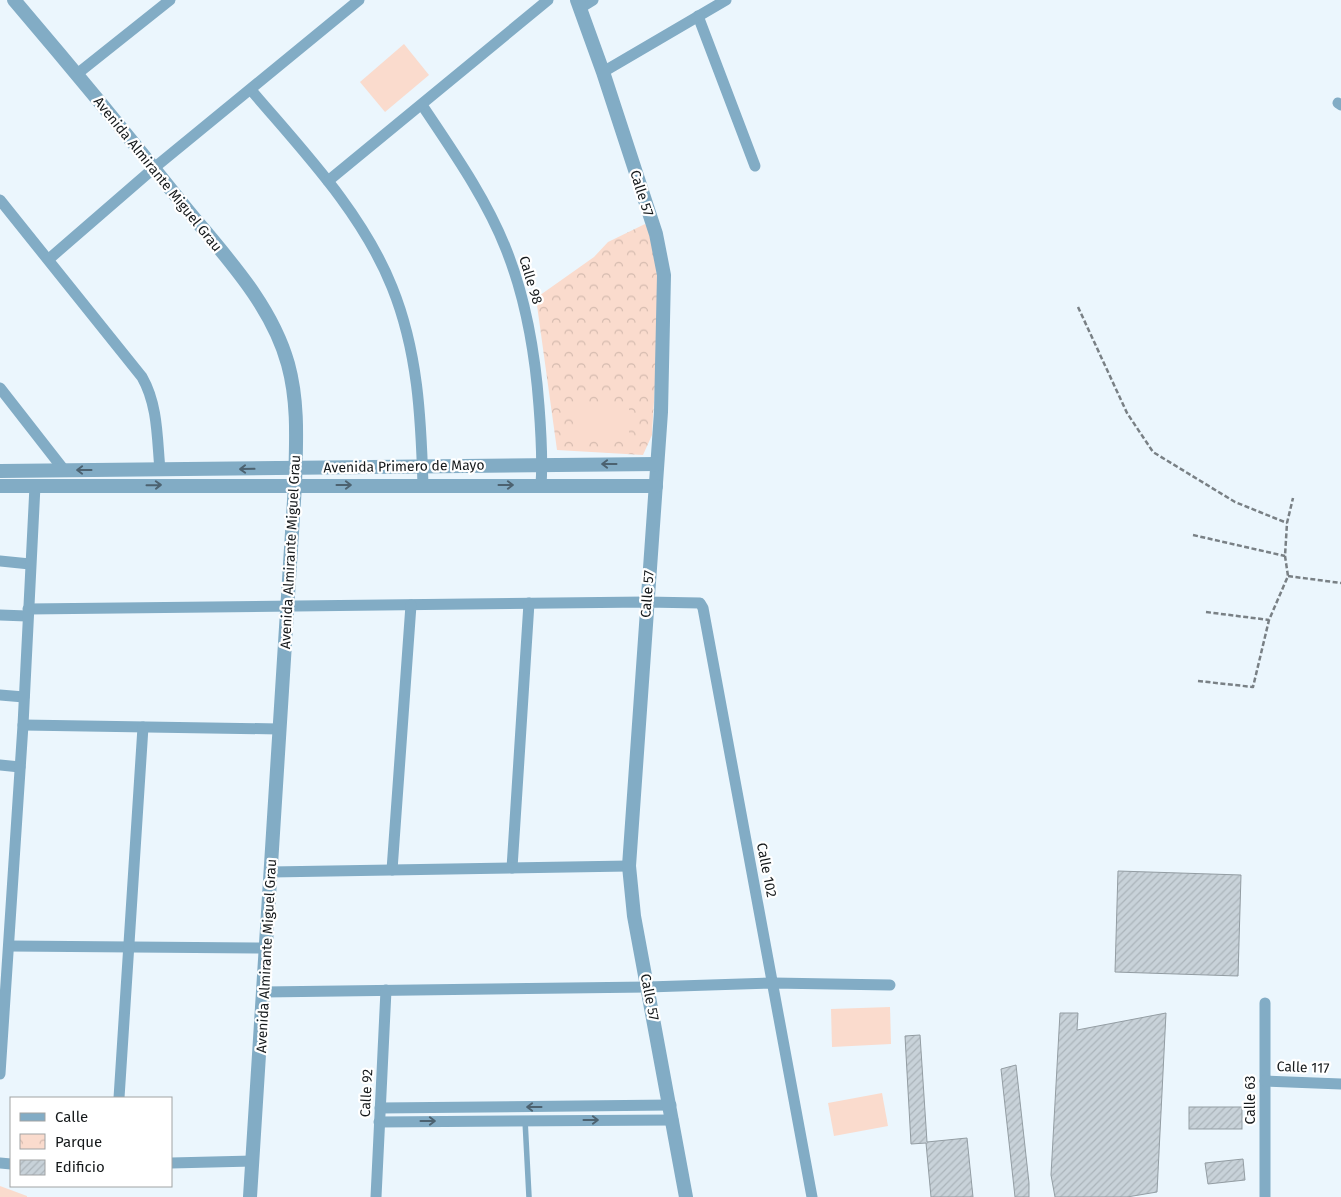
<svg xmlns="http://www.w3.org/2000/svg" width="1341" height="1197" font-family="'Fira Sans',sans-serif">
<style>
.park{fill:url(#park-crowns)}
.garden{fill:#fadbcd}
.building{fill:url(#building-hatch);stroke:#939da3}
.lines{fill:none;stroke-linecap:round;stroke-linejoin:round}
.path{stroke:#798085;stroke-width:2.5;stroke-dasharray:5 2.5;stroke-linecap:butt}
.service{stroke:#82acc5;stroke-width:5.5}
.minor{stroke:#82acc5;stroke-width:11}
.tertiary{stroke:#82acc5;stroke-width:14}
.oneway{stroke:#4c6270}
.labels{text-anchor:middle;stroke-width:4.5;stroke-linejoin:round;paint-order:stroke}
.street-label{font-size:14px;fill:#15191b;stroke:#fff}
</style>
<defs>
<pattern id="park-crowns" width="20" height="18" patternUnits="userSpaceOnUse" patternTransform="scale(1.25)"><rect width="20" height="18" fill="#fadbcd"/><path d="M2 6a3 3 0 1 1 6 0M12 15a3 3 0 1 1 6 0" fill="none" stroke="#d5bbaf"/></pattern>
<pattern id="building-hatch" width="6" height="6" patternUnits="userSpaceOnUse" patternTransform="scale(1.25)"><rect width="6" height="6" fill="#c8d2d9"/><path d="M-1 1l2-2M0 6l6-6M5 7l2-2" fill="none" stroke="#abb4ba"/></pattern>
</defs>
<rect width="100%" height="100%" fill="#ebf6fd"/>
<path class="park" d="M645 224C668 256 654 391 652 435L643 455 557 450 536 298 594 257 608 242Z"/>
<g class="garden">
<polygon points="404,44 429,75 385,112 360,82"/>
<rect x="574" y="406" width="55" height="31"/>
<polygon points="890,1007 891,1044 832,1047 831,1009"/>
<polygon points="882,1093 888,1126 834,1136 828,1103"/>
<polygon points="0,1186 27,1196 27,1197 0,1197"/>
</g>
<g class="building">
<polygon points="1118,871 1241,875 1238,976 1115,972"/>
<polygon points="1060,1013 1078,1013 1077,1030 1166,1013 1157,1192 1127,1197 1055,1197 1051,1175"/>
<polygon points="920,1035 927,1142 967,1138 973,1197 931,1197 926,1143 911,1144 905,1036"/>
<polygon points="1016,1065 1029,1183 1029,1197 1015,1197 1001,1069"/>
<rect x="1189" y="1107" width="53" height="22"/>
<polygon points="1243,1159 1245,1180 1208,1184 1205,1163"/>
</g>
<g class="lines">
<g class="path">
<polyline points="1078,307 1127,413 1153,452 1235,502 1287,523"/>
<polyline points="1193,535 1285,556"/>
<polyline points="1288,576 1341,583"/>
<polyline points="1206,612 1269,620"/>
<polyline points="1198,681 1253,687 1269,620 1288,576 1285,556 1287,523 1293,498"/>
</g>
<polyline class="service" points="525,1120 529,1197"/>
<g class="minor">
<polyline points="580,8 593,0"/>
<polyline points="698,16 755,166"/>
<polyline points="603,72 726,0"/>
<polyline points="77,74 170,0"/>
<path d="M251 90C303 151 362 212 392 287 418 351 421 418 423 485"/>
<polyline points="1338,103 1341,105"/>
<path d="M422 105C452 150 486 198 506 249 526 299 535 352 539 406 541 432 543 458 541 485"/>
<polyline points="328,181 548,0"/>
<path d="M0 200 142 377C158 405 157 438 160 470"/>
<polyline points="49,259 154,168 359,0"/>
<polyline points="0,388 64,470"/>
<polyline points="0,561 30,564"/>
<polyline points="28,609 646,602 700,603 703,608 812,1197"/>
<polyline points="0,615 27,616"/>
<polyline points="0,695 24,697"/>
<polyline points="23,725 279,729"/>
<polyline points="0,765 20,767"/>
<polyline points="512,868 529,603"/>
<polyline points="392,870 411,605"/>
<polyline points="271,872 629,866"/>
<polyline points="9,946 267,948"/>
<polyline points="264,992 648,987 773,983 890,985"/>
<polyline points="1265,1003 1265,1197"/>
<polyline points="0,1074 23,725 35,486"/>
<polyline points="1265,1081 1341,1084"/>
<polyline points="119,1098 143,727"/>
<polyline points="380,1108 671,1105"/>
<polyline points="379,1122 673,1120"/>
<polyline points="0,1163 11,1164"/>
<polyline points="171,1163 253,1161"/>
<polyline points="376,1197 386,990"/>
</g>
<g class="tertiary">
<path d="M14 0C72 68 129 137 185 207 224 255 271 303 288 364 299 404 296 444 295 485L250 1197"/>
<polyline points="577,0 603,72 656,234 664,275 661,412 629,866 634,916 686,1197"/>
<polyline points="0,471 657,464"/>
<polyline points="0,486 656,486"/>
</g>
</g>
<defs><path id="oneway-shaft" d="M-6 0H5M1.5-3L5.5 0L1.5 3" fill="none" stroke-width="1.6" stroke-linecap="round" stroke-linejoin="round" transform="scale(1.25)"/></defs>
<g class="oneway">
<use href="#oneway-shaft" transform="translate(609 464) rotate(180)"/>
<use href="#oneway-shaft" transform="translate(247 469) rotate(179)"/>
<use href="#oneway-shaft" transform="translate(84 470) rotate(180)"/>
<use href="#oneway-shaft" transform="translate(154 485) rotate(-1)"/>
<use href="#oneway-shaft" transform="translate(344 485)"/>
<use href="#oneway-shaft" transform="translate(506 485)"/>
<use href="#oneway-shaft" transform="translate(534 1107) rotate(180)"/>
<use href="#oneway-shaft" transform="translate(591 1120)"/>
<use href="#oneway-shaft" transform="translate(428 1121)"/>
</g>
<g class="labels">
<g class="street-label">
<text transform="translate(158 174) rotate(51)" y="5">Avenida Almirante Miguel Grau</text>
<text transform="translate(642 193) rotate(72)" y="5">Calle 57</text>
<text transform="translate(531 280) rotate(73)" y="5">Calle 98</text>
<text transform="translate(404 466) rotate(-1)" y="5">Avenida Primero de Mayo</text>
<text transform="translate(290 552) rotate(-87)" y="5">Avenida Almirante Miguel Grau</text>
<text transform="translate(647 594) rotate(-86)" y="5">Calle 57</text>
<text transform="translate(767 870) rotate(79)" y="5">Calle 102</text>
<text transform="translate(266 956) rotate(-87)" y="5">Avenida Almirante Miguel Grau</text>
<text transform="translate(650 997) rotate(79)" y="5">Calle 57</text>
<text transform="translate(1303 1067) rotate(2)" y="5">Calle 117</text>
<text transform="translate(366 1093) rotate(-87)" y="5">Calle 92</text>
<text transform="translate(1250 1100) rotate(-90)" y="5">Calle 63</text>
</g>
</g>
<rect x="10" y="1097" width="162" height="90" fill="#ffffff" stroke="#a1a3a4"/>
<rect x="20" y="1113" width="25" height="8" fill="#82acc5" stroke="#a1a3a4"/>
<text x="55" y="1122" font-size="15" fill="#15191b">Calle</text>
<rect x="20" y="1134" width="25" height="15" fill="url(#park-crowns)" stroke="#a1a3a4"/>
<text x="55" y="1147" font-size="15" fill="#15191b">Parque</text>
<rect x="20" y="1160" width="25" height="15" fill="url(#building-hatch)" stroke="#a1a3a4"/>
<text x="55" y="1172" font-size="15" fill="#15191b">Edificio</text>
</svg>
